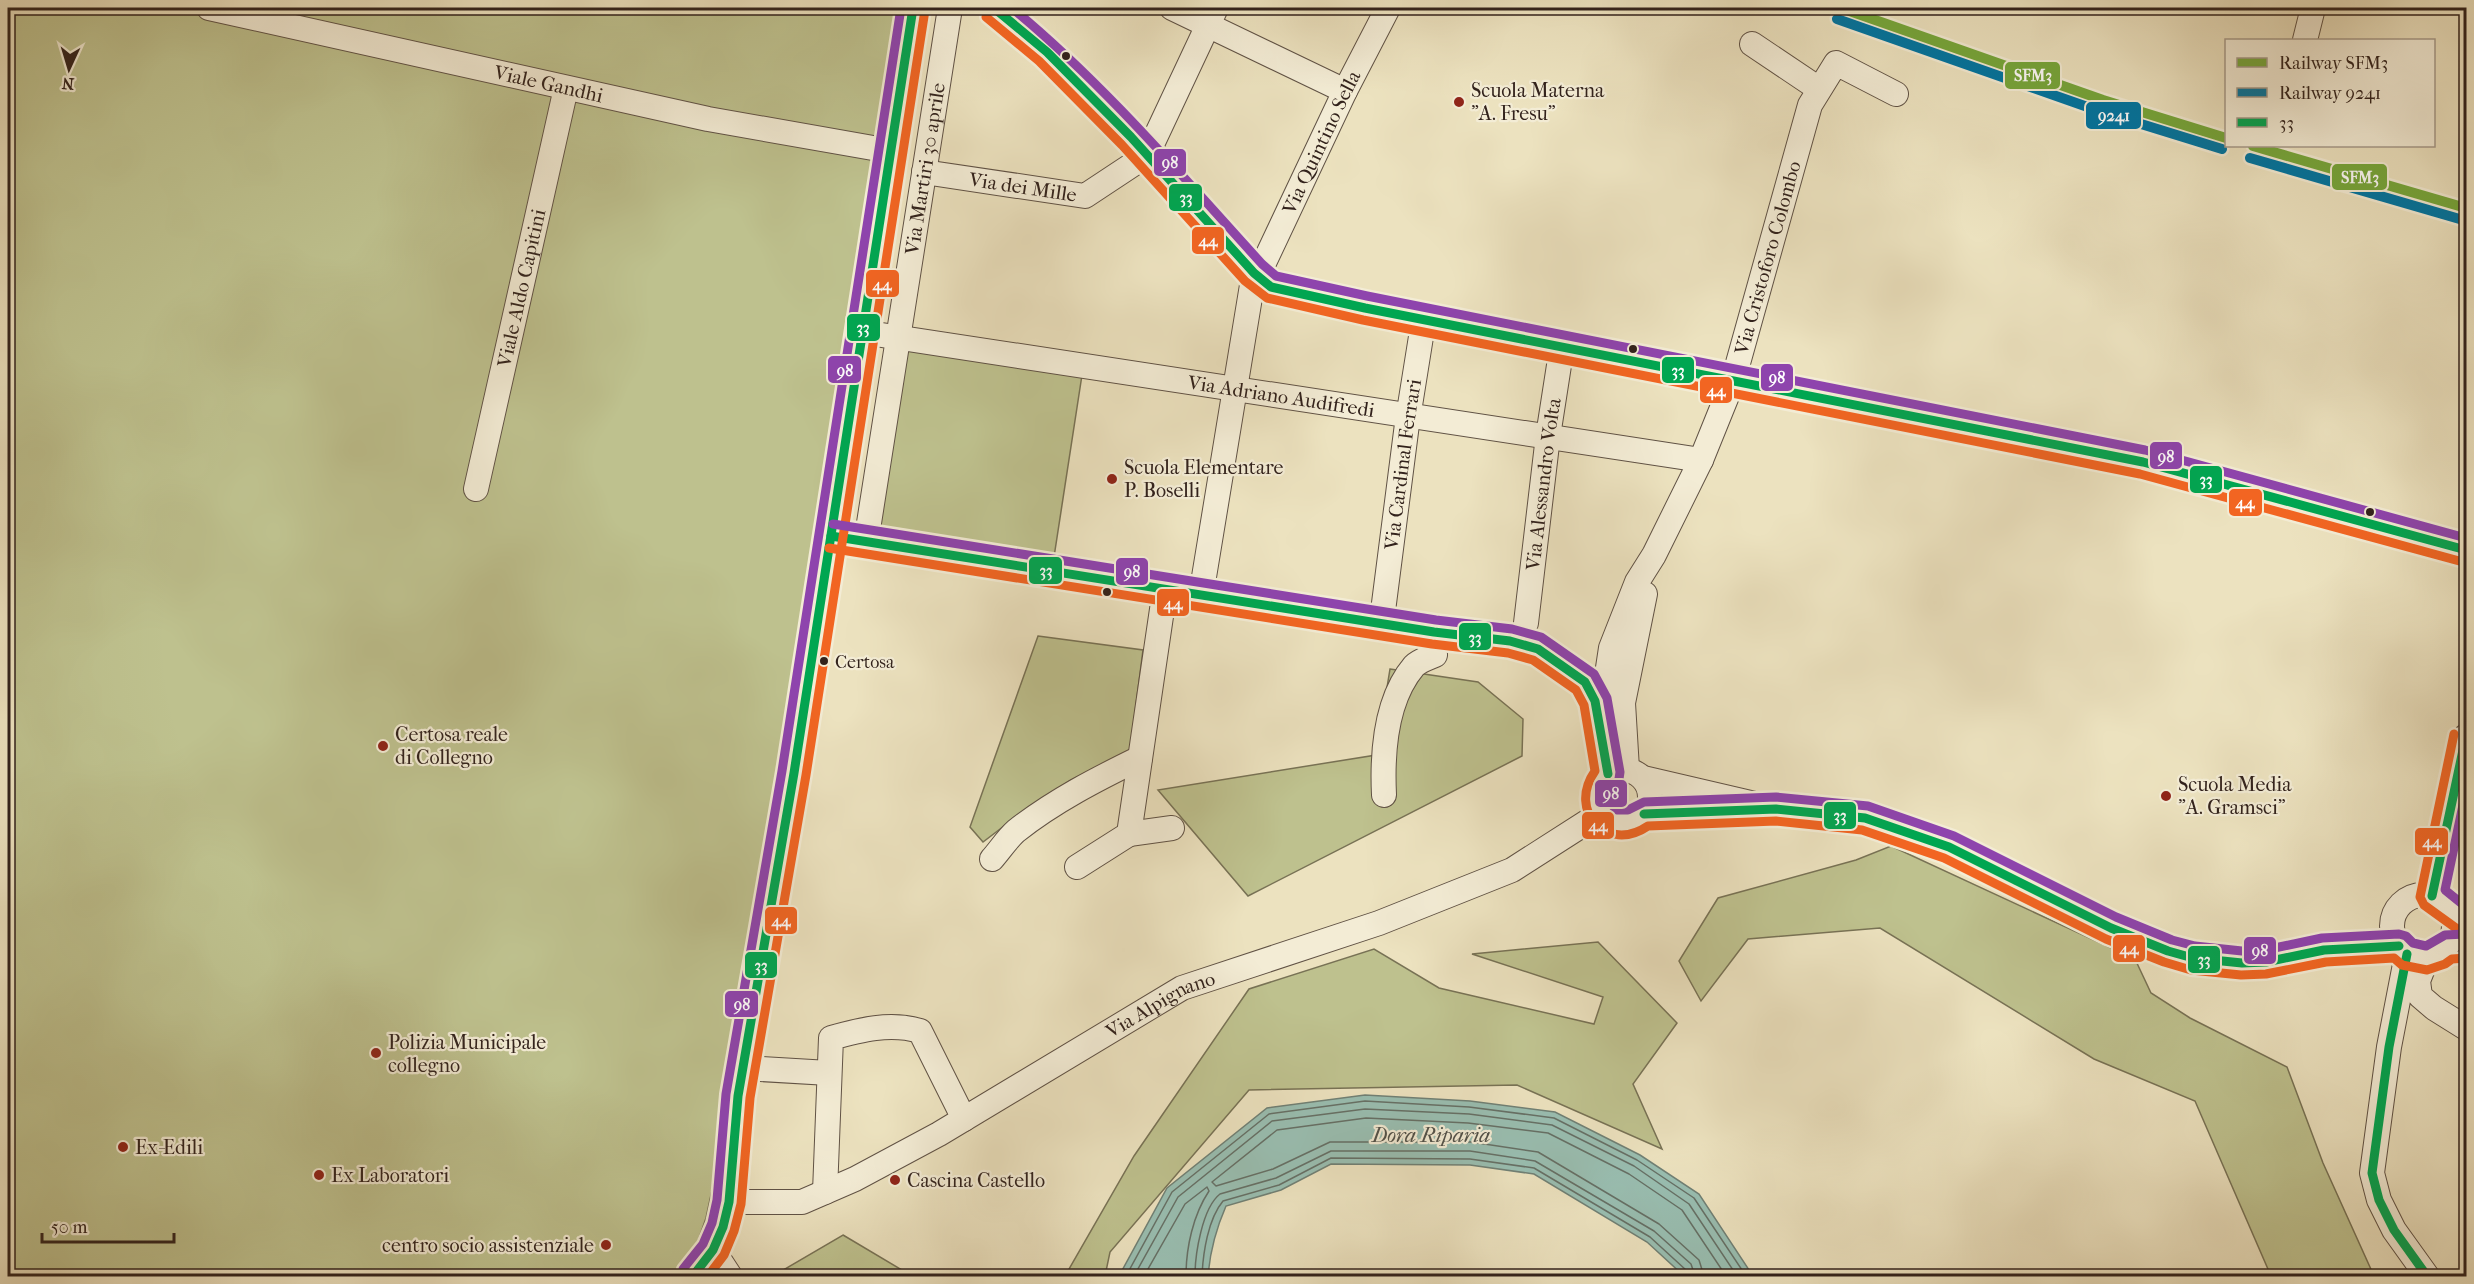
<svg xmlns="http://www.w3.org/2000/svg" width="2474" height="1284" font-family="'IM FELL French Canon',serif">
<style>
.green{fill:#bec18e;stroke:#787255;stroke-width:1.5}
.water{fill:#99beb1;stroke:#708075;stroke-width:1.5}
.lines{fill:none;stroke-linecap:round;stroke-linejoin:round}
.shore{stroke:#667066;stroke-width:1.5}
.minor-casing{stroke:#605245;stroke-width:26}
.minor{stroke:#f3ecd5;stroke-width:24}
.bus-1-casing{stroke:#f3ecd5;stroke-width:14}
.bus-2-casing{stroke:#f3ecd5;stroke-width:14}
.bus-3-casing{stroke:#f3ecd5;stroke-width:14}
.bus-1{stroke:#00a651;stroke-width:9}
.bus-2{stroke:#f26522;stroke-width:9}
.bus-3{stroke:#8e44ad;stroke-width:9}
.rail-1-casing{stroke:#f3ecd5;stroke-width:15}
.rail-2-casing{stroke:#f3ecd5;stroke-width:15}
.rail-1{stroke:#76a73b;stroke-width:10}
.rail-2{stroke:#0075a1;stroke-width:10}
.bus-dot{fill:#32221c;stroke:#f3ecd5;stroke-width:2}
.poi-dot{fill:#8f2418;stroke:#f3ecd5;stroke-width:2}
.labels{text-anchor:middle;stroke-width:4.5;stroke-linejoin:round;paint-order:stroke}
.bus-label{font-size:18px;fill:#32221c;stroke:#f3ecd5;text-anchor:start}
.street-label{font-size:20px;fill:#32221c;stroke:#f3ecd5}
.poi-label{font-size:20px;fill:#32221c;stroke:#f3ecd5;text-anchor:start}
.water-label{font-size:21px;font-style:italic;fill:#515149;stroke:#f3ecd5}
.line-badge{stroke:#f3ecd5;stroke-width:2}
.badge-label{font-size:16px;text-anchor:middle;font-weight:bold;fill:#fff}
</style>
<rect width="100%" height="100%" fill="#ece2bf"/>
<filter id="stains"><feTurbulence type="fractalNoise" baseFrequency=".00333" numOctaves="4"/><feColorMatrix values="0 0 0 0 .2 0 0 0 0 .09 0 0 0 0 .02 0 0 0 .5 -.17"/></filter>
<radialGradient id="worn" r=".72"><stop offset=".6" stop-color="#630" stop-opacity="0"/><stop offset="1" stop-color="#630" stop-opacity=".3"/></radialGradient>
<g class="green">
<polygon points="8,8 900,8 762,907 716,1172 706,1218 698,1241 674,1276 8,1276"/>
<polygon points="905,348 1082,375 1054,557 876,529"/>
<polygon points="1038,636 1143,650 1130,751 1071,780 1025,810 983,842 970,827"/>
<polygon points="1390,669 1478,682 1523,719 1522,756 1248,896 1158,790 1376,755"/>
<polygon points="1891,846 2135,959 2151,993 2190,1018 2287,1067 2323,1163 2374,1276 2271,1276 2195,1101 2094,1059 1880,928 1748,939 1701,1001 1679,961 1718,898 1856,860"/>
<polygon points="1598,942 1677,1023 1633,1084 1662,1149 1517,1085 1249,1090 1110,1252 1105,1276 1065,1276 1134,1156 1249,989 1374,949 1439,988 1594,1024 1603,997 1472,954"/>
<polygon points="843,1235 912,1276 773,1276"/>
</g>
<path class="water" d="M1365 1095 1470 1101 1555 1112 1640 1155 1699 1194 1753 1276H1684L1647 1242 1534 1174 1470 1165 1331 1164 1281 1190 1226 1206C1216 1229 1210 1251 1208 1276H1119L1167 1188 1267 1108Z"/>
<g class="lines">
<g class="shore">
<polyline points="1126,1276 1172,1192 1269,1114 1365,1101 1469,1107 1554,1118 1637,1160 1694,1198 1746,1276"/>
<polyline points="1134,1276 1178,1197 1272,1121 1365,1109 1469,1114 1552,1125 1634,1166 1689,1204 1737,1276"/>
<path d="M1144 1276 1185 1204 1207 1187 1209 1191C1193 1215 1186 1248 1186 1276"/>
<path d="M1195 1276C1195 1255 1202 1208 1220 1194L1276 1178 1331 1151H1470L1535 1161 1654 1231 1691 1264 1695 1276"/>
<path d="M1202 1276C1203 1253 1208 1219 1223 1201L1279 1185 1331 1158 1470 1159 1534 1168 1650 1237 1686 1270 1688 1276"/>
<polyline points="1704,1276 1699,1260 1659,1224 1538,1152 1471,1142 1330,1142 1273,1169 1216,1186 1212,1182 1277,1130 1366,1118 1468,1123 1548,1133 1629,1174 1682,1210 1726,1276"/>
</g>
<g class="minor-casing">
<g id="minor">
<path id="s1" d="M209 8 708 119 890 151"/>
<polyline points="994,8 1047,52 1131,137 1254,273 1271,287 1365,308 2143,462 2466,550"/>
<polyline points="1172,8 1345,91"/>
<polyline points="2305,40 2313,8"/>
<polyline points="1752,44 1819,89"/>
<path id="s2" d="M924 172 1085 196 1147 155 1216 8"/>
<path id="s3" d="M1254 273 1262 267 1345 91 1388 8"/>
<path id="s4" d="M862 332 1701 460"/>
<path id="s5" d="M476 489 566 88"/>
<polyline points="831,536 1434,632 1510,641 1538,649 1585,682 1595,701 1608,774"/>
<path id="s6" d="M866 542 950 8"/>
<polyline points="1203,583 1254,273"/>
<path id="s7" d="M1383 611 1407 424 1424 318"/>
<path id="s8" d="M1526 623 1548 436 1562 346"/>
<path id="s9" d="M1601 714 1611 648 1637 582 1654 555 1701 460 1733 381 1810 105 1836 63 1896 94"/>
<polyline points="1627,769 1623,703 1645,594"/>
<circle cx="1623" cy="797" r="27"/>
<polyline points="1643,778 1776,809 1865,818 1910,832 1949,847 2111,928 2168,951 2193,958 2242,963 2266,962 2324,950 2399,946"/>
<path d="M1384 795C1382 753 1386 699 1414 666 1419 661 1428 658 1435 655"/>
<polyline points="1644,814 1746,810"/>
<polyline points="1129,834 1172,828"/>
<path d="M992 859C1000 850 1007 839 1016 831 1054 801 1097 779 1140 758"/>
<polyline points="1077,867 1129,834 1165,589"/>
<circle cx="2423" cy="926" r="31"/>
<polyline points="2432,896 2466,736"/>
<polyline points="2407,954 2389,1047 2372,1173 2379,1200 2394,1230 2427,1276"/>
<polyline points="2427,958 2418,981 2420,996 2434,1008 2466,1028"/>
<polyline points="743,1068 829,1073"/>
<path d="M825 1192 831 1038C860 1030 890 1022 920 1031L964 1119"/>
<path id="s10" d="M729 1202H802L855 1179 939 1134 1182 988 1379 923 1512 870 1601 813"/>
<polyline points="713,1250 730,1276"/>
<polyline points="693,1276 713,1250 723,1227 729,1202 738,1096 794,773 913,8"/>
</g>
</g>
<use href="#minor" class="minor"/>
<g class="bus-1-casing">
<g id="bus-1">
<polyline points="994,8 1047,52 1131,137 1254,273 1271,287 1365,308 2143,462 2466,550"/>
<polyline points="831,536 1434,632 1510,641 1538,649 1585,682 1595,701 1608,774"/>
<polyline points="1644,814 1776,809 1865,818 1949,847 2111,928 2168,951 2193,958 2242,963 2266,962 2324,950 2399,946"/>
<polyline points="2432,896 2466,736"/>
<polyline points="2407,954 2389,1047 2372,1173 2379,1200 2394,1230 2427,1276"/>
<polyline points="693,1276 713,1250 723,1227 729,1202 738,1096 794,773 913,8"/>
</g>
</g>
<g class="bus-2-casing">
<g id="bus-2">
<polyline points="986,17 1039,61 1122,145 1245,281 1267,298 1363,320 2140,474 2463,562"/>
<path d="M829 548 1432 644 1508 653 1533 660 1576 690 1584 705 1595 771C1567 811 1607 854 1648 826L1776 821 1862 830 1944 858 2106 939 2164 962 2191 970 2241 975 2266 974 2326 962 2394 958 2402 965 2427 970 2445 964 2452 959 2466 958"/>
<polyline points="2454,734 2420,897 2424,905 2460,931"/>
<polyline points="708,1276 724,1255 734,1231 741,1204 750,1098 806,775 925,10"/>
</g>
</g>
<g class="bus-3-casing">
<g id="bus-3">
<path d="M1012 8C1104 84 1182 176 1262 264L1276 276 1367 296 2145 450 2466 538"/>
<polyline points="833,524 1436,620 1512,629 1541,637 1594,674 1607,698 1620,772 1619,779 1609,797 1610,803 1617,810 1628,810 1644,802 1776,797 1868,806 1954,836 2116,917 2172,940 2195,946 2242,951 2265,950 2322,938 2399,934 2406,936 2413,943 2426,946 2445,935 2465,934"/>
<polyline points="2466,791 2445,890 2466,907"/>
<polyline points="683,1269 703,1244 712,1223 717,1200 726,1094 782,771 901,8"/>
</g>
</g>
<use href="#bus-1" class="bus-1"/>
<use href="#bus-2" class="bus-2"/>
<use href="#bus-3" class="bus-3"/>
<g class="rail-1-casing">
<g id="rail-1">
<polyline points="1841,8 2103,100 2226,138"/>
<polyline points="2253,146 2466,208"/>
</g>
</g>
<g class="rail-2-casing">
<g id="rail-2">
<polyline points="1837,19 2099,111 2222,149"/>
<polyline points="2250,158 2463,220"/>
</g>
</g>
<use href="#rail-1" class="rail-1"/>
<use href="#rail-2" class="rail-2"/>
</g>
<g class="bus-dot">
<circle cx="1066" cy="56" r="5"/>
<circle cx="1633" cy="349" r="5"/>
<circle cx="2370" cy="512" r="5"/>
<circle cx="1107" cy="592" r="5"/>
<circle cx="824" cy="661" r="5"/>
</g>
<g class="poi-dot">
<circle cx="1459" cy="102" r="6"/>
<circle cx="1112" cy="479" r="6"/>
<circle cx="383" cy="746" r="6"/>
<circle cx="2166" cy="796" r="6"/>
<circle cx="376" cy="1053" r="6"/>
<circle cx="123" cy="1147" r="6"/>
<circle cx="319" cy="1175" r="6"/>
<circle cx="895" cy="1180" r="6"/>
<circle cx="606" cy="1245" r="6"/>
</g>
<g class="labels">
<g class="bus-label">
<text x="835" y="668">Certosa</text>
</g>
<g class="street-label">
<text dy="7" stroke="none"><textPath href="#s1" startOffset="348">Viale Gandhi</textPath></text>
<text dy="7" stroke="none"><textPath href="#s3" startOffset="148">Via Quintino Sella</textPath></text>
<text dy="7" stroke="none"><textPath href="#s6" startOffset="378">Via Martiri 30 aprile</textPath></text>
<text dy="7" stroke="none"><textPath href="#s2" startOffset="100">Via dei Mille</textPath></text>
<text dy="7" stroke="none"><textPath href="#s9" startOffset="489">Via Cristoforo Colombo</textPath></text>
<text dy="7" stroke="none"><textPath href="#s5" startOffset="206">Viale Aldo Capitini</textPath></text>
<text dy="7" stroke="none"><textPath href="#s4" startOffset="424">Via Adriano Audifredi</textPath></text>
<text dy="7" stroke="none"><textPath href="#s7" startOffset="148">Via Cardinal Ferrari</textPath></text>
<text dy="7" stroke="none"><textPath href="#s8" startOffset="140">Via Alessandro Volta</textPath></text>
<text dy="7" stroke="none"><textPath href="#s10" startOffset="483">Via Alpignano</textPath></text>
</g>
<g class="poi-label">
<text x="1471" y="97">Scuola Materna<tspan x="1471" dy="23">"A. Fresu"</tspan></text>
<text x="1124" y="474">Scuola Elementare<tspan x="1124" dy="23">P. Boselli</tspan></text>
<text x="395" y="741">Certosa reale<tspan x="395" dy="23">di Collegno</tspan></text>
<text x="2178" y="791">Scuola Media<tspan x="2178" dy="23">"A. Gramsci"</tspan></text>
<text x="388" y="1049">Polizia Municipale<tspan x="388" dy="23">collegno</tspan></text>
<text x="135" y="1154">Ex-Edili</text>
<text x="331" y="1182">Ex Laboratori</text>
<text x="907" y="1187">Cascina Castello</text>
<text x="594" y="1252" text-anchor="end">centro socio assistenziale</text>
</g>
<g class="water-label">
<text x="1431" y="1142">Dora Riparia</text>
</g>
</g>
<g class="line-badge">
<rect x="2004" y="61" width="57" height="29" rx="6" fill="#76a73b"/>
<rect x="2085" y="101" width="57" height="29" rx="6" fill="#0075a1"/>
<rect x="1153" y="148" width="34" height="29" rx="6" fill="#8e44ad"/>
<rect x="2331" y="163" width="57" height="28" rx="6" fill="#76a73b"/>
<rect x="1168" y="183" width="35" height="29" rx="6" fill="#00a651"/>
<rect x="1191" y="226" width="34" height="29" rx="6" fill="#f26522"/>
<rect x="865" y="269" width="35" height="29" rx="6" fill="#f26522"/>
<rect x="846" y="313" width="35" height="29" rx="6" fill="#00a651"/>
<rect x="827" y="355" width="35" height="29" rx="6" fill="#8e44ad"/>
<rect x="1661" y="356" width="34" height="28" rx="6" fill="#00a651"/>
<rect x="1760" y="363" width="34" height="29" rx="6" fill="#8e44ad"/>
<rect x="1699" y="376" width="34" height="28" rx="6" fill="#f26522"/>
<rect x="2149" y="441" width="34" height="29" rx="6" fill="#8e44ad"/>
<rect x="2189" y="465" width="34" height="29" rx="6" fill="#00a651"/>
<rect x="2228" y="488" width="35" height="29" rx="6" fill="#f26522"/>
<rect x="1028" y="556" width="35" height="29" rx="6" fill="#00a651"/>
<rect x="1115" y="557" width="34" height="29" rx="6" fill="#8e44ad"/>
<rect x="1156" y="588" width="34" height="29" rx="6" fill="#f26522"/>
<rect x="1458" y="622" width="34" height="29" rx="6" fill="#00a651"/>
<rect x="1594" y="779" width="34" height="29" rx="6" fill="#8e44ad"/>
<rect x="1823" y="801" width="34" height="29" rx="6" fill="#00a651"/>
<rect x="1581" y="811" width="34" height="29" rx="6" fill="#f26522"/>
<rect x="2414" y="827" width="35" height="29" rx="6" fill="#f26522"/>
<rect x="764" y="906" width="34" height="29" rx="6" fill="#f26522"/>
<rect x="2112" y="934" width="34" height="29" rx="6" fill="#f26522"/>
<rect x="2243" y="936" width="34" height="29" rx="6" fill="#8e44ad"/>
<rect x="2187" y="945" width="34" height="29" rx="6" fill="#00a651"/>
<rect x="744" y="951" width="34" height="28" rx="6" fill="#00a651"/>
<rect x="724" y="990" width="35" height="28" rx="6" fill="#8e44ad"/>
</g>
<g class="badge-label">
<text x="2033" y="81">SFM3</text>
<text x="2114" y="121">9241</text>
<text x="1170" y="168">98</text>
<text x="2360" y="183">SFM3</text>
<text x="1186" y="203">33</text>
<text x="1208" y="246">44</text>
<text x="882" y="290">44</text>
<text x="863" y="333">33</text>
<text x="845" y="376">98</text>
<text x="1678" y="376">33</text>
<text x="1777" y="383">98</text>
<text x="1716" y="396">44</text>
<text x="2166" y="462">98</text>
<text x="2206" y="485">33</text>
<text x="2245" y="508">44</text>
<text x="1046" y="576">33</text>
<text x="1132" y="577">98</text>
<text x="1173" y="609">44</text>
<text x="1475" y="643">33</text>
<text x="1611" y="799">98</text>
<text x="1840" y="821">33</text>
<text x="1598" y="831">44</text>
<text x="2432" y="847">44</text>
<text x="781" y="926">44</text>
<text x="2129" y="954">44</text>
<text x="2260" y="956">98</text>
<text x="2204" y="965">33</text>
<text x="761" y="971">33</text>
<text x="742" y="1010">98</text>
</g>
<rect width="2474" height="1284" fill="none" stroke="#ece2bf" stroke-width="30"/>
<rect x="9" y="9" width="2456" height="1266" fill="none" stroke="#32221c" stroke-width="3"/>
<rect x="15" y="15" width="2444" height="1254" fill="none" stroke="#32221c" stroke-width="1.5"/>
<rect x="2225" y="39" width="210" height="108" fill="#f3ecd5" stroke="#a69b8b" stroke-width="1.5"/>
<rect x="2237" y="58" width="30" height="9" fill="#76a73b" stroke="#a69b8b" stroke-width="1.5"/>
<text x="2279" y="69" font-size="18" fill="#32221c">Railway SFM3</text>
<rect x="2237" y="88" width="30" height="9" fill="#0075a1" stroke="#a69b8b" stroke-width="1.5"/>
<text x="2279" y="99" font-size="18" fill="#32221c">Railway 9241</text>
<rect x="2237" y="118" width="30" height="9" fill="#00a651" stroke="#a69b8b" stroke-width="1.5"/>
<text x="2279" y="129" font-size="18" fill="#32221c">33</text>
<g transform="translate(69 69) rotate(184)" stroke="#f3ecd5" stroke-width="4.5" paint-order="stroke">
<path d="M0-4.5L10 22L0 15L-10 22Z" fill="#32221c"/>
<text y="-9" font-size="16" font-weight="bold" text-anchor="middle" fill="#32221c">N</text>
</g>
<path d="M42 1233v9h132v-9" fill="none" stroke="#32221c" stroke-width="3"/>
<text x="51" y="1233" font-size="18" fill="#32221c" stroke="#f3ecd5" stroke-width="4.5" paint-order="stroke">50 m</text>
<rect width="100%" height="100%" filter="url(#stains)"/>
<rect width="100%" height="100%" fill="url(#worn)"/>
</svg>
